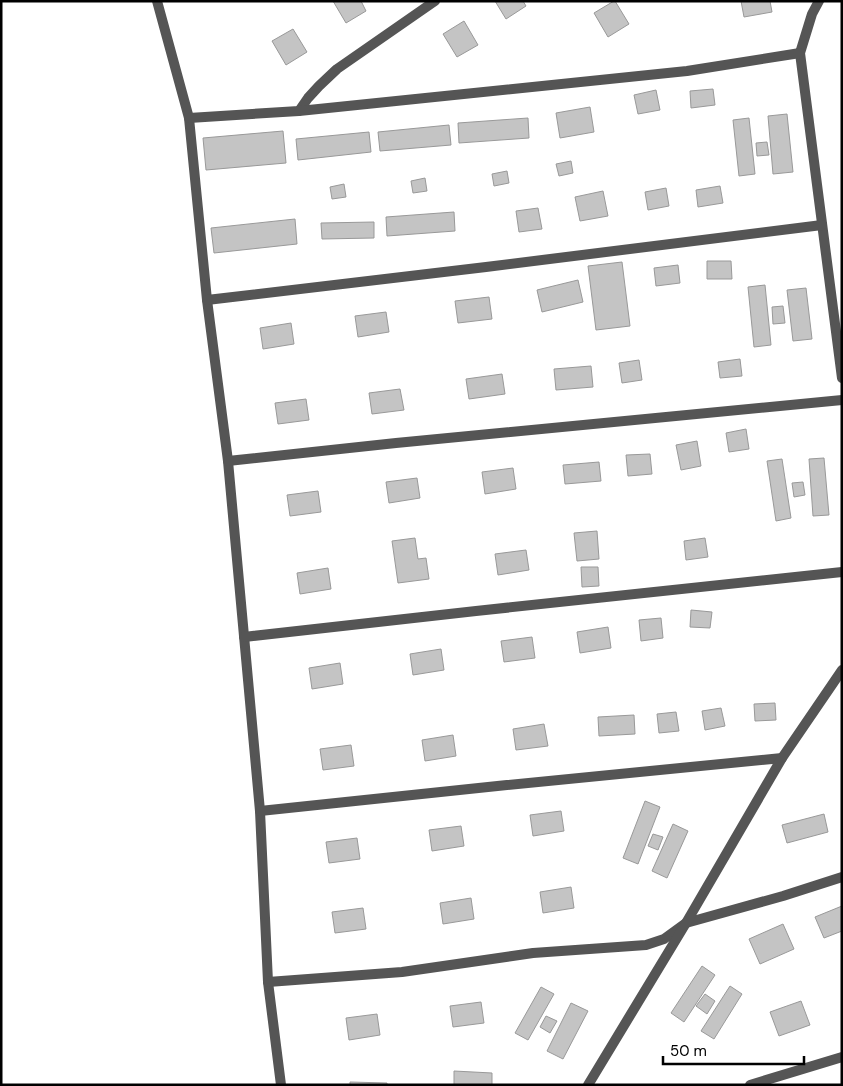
<svg xmlns="http://www.w3.org/2000/svg" width="843" height="1086" font-family="'DM Sans',sans-serif">
<style>
.building{fill:#c4c4c4;stroke:#999}
.lines{fill:none;stroke-linecap:round;stroke-linejoin:round}
.service{stroke:#555;stroke-width:10}
</style>
<rect width="100%" height="100%" fill="#fff"/>
<g class="building">
<polygon points="333,1 361,1 366,11 346,23"/>
<polygon points="495,1 523,1 526,6 506,19"/>
<polygon points="614,1 615,1 629,24 608,37 594,13"/>
<polygon points="741,1 770,1 772,12 744,17"/>
<polygon points="464,21 478,45 457,57 443,34"/>
<polygon points="293,29 307,52 286,65 272,41"/>
<polygon points="713,89 715,105 691,108 690,91"/>
<polygon points="656,90 660,110 638,114 634,95"/>
<polygon points="590,107 594,132 560,138 556,113"/>
<polygon points="787,114 793,172 773,174 768,116"/>
<polygon points="528,118 529,138 459,143 458,123"/>
<polygon points="749,118 755,174 739,176 733,120"/>
<polygon points="449,125 451,145 380,151 378,132"/>
<polygon points="283,131 286,163 206,170 203,138"/>
<polygon points="369,132 371,152 298,160 296,139"/>
<polygon points="767,142 769,155 757,156 756,143"/>
<polygon points="571,161 573,173 559,176 556,164"/>
<polygon points="507,171 509,183 494,186 492,174"/>
<polygon points="425,178 427,191 413,193 411,181"/>
<polygon points="344,184 346,197 332,199 330,187"/>
<polygon points="720,186 723,203 698,207 696,190"/>
<polygon points="666,188 669,206 648,210 645,192"/>
<polygon points="603,191 608,216 580,221 575,197"/>
<polygon points="538,208 542,229 519,232 516,211"/>
<polygon points="454,212 455,231 387,236 386,217"/>
<polygon points="295,219 297,244 214,253 211,228"/>
<polygon points="374,222 374,238 322,239 321,223"/>
<polygon points="707,261 731,261 732,279 707,279"/>
<polygon points="622,262 630,326 596,330 588,266"/>
<polygon points="678,265 680,283 656,286 654,268"/>
<polygon points="578,280 583,302 542,312 537,290"/>
<polygon points="765,285 771,345 754,347 748,287"/>
<polygon points="806,288 812,339 793,341 787,290"/>
<polygon points="489,297 492,319 458,323 455,301"/>
<polygon points="783,306 785,323 773,324 772,307"/>
<polygon points="386,312 389,332 358,337 355,316"/>
<polygon points="291,323 294,344 263,349 260,328"/>
<polygon points="740,359 742,376 720,378 718,362"/>
<polygon points="639,360 642,380 622,383 619,363"/>
<polygon points="591,366 593,387 556,390 554,369"/>
<polygon points="502,374 505,394 469,399 466,379"/>
<polygon points="400,389 404,410 372,414 369,393"/>
<polygon points="306,399 309,420 278,424 275,403"/>
<polygon points="746,429 749,449 729,452 726,433"/>
<polygon points="697,441 701,466 681,470 676,445"/>
<polygon points="650,454 652,474 628,476 626,455"/>
<polygon points="824,458 829,515 813,516 809,459"/>
<polygon points="782,459 791,518 776,521 767,461"/>
<polygon points="599,462 601,481 565,484 563,465"/>
<polygon points="513,468 516,489 485,494 482,472"/>
<polygon points="417,478 420,498 389,503 386,482"/>
<polygon points="803,482 805,495 794,497 792,483"/>
<polygon points="318,491 321,512 290,516 287,495"/>
<polygon points="597,531 599,559 577,561 574,533"/>
<polygon points="415,538 418,559 426,558 429,579 398,583 392,541"/>
<polygon points="705,538 708,557 686,560 684,541"/>
<polygon points="526,550 529,570 498,575 495,554"/>
<polygon points="581,567 598,567 599,586 582,587"/>
<polygon points="328,568 331,589 300,594 297,573"/>
<polygon points="691,610 712,612 710,628 690,627"/>
<polygon points="661,618 663,638 641,641 639,620"/>
<polygon points="608,627 611,648 580,653 577,632"/>
<polygon points="532,637 535,658 504,662 501,641"/>
<polygon points="441,649 444,670 413,675 410,654"/>
<polygon points="340,663 343,684 312,689 309,668"/>
<polygon points="775,703 776,720 755,721 754,704"/>
<polygon points="721,708 725,726 705,730 702,711"/>
<polygon points="676,712 679,731 659,733 657,714"/>
<polygon points="634,715 635,734 599,736 598,717"/>
<polygon points="544,724 548,746 516,750 513,729"/>
<polygon points="453,735 456,756 425,761 422,740"/>
<polygon points="351,745 354,766 323,770 320,749"/>
<polygon points="645,801 660,807 638,864 623,858"/>
<polygon points="561,811 564,831 533,836 530,815"/>
<polygon points="824,814 828,832 787,843 782,825"/>
<polygon points="673,824 688,831 667,878 652,871"/>
<polygon points="461,826 464,846 432,851 429,830"/>
<polygon points="653,834 663,837 658,850 648,846"/>
<polygon points="357,838 360,859 329,863 326,842"/>
<polygon points="571,887 574,908 543,913 540,892"/>
<polygon points="471,898 474,919 443,924 440,903"/>
<polygon points="842,906 842,931 824,938 815,917"/>
<polygon points="363,908 366,929 335,933 332,912"/>
<polygon points="783,924 794,949 760,964 749,939"/>
<polygon points="702,966 715,975 684,1022 671,1013"/>
<polygon points="730,986 742,994 714,1039 701,1031"/>
<polygon points="541,987 554,994 528,1040 515,1033"/>
<polygon points="705,994 715,1001 707,1014 696,1006"/>
<polygon points="801,1001 810,1025 779,1036 770,1012"/>
<polygon points="481,1002 484,1023 453,1027 450,1006"/>
<polygon points="571,1003 588,1011 563,1059 547,1051"/>
<polygon points="377,1014 380,1035 349,1040 346,1018"/>
<polygon points="546,1016 557,1021 550,1033 540,1027"/>
<polygon points="454,1071 492,1073 492,1085 454,1085"/>
<polygon points="350,1082 387,1083 387,1085 350,1085"/>
</g>
<g class="lines">
<g class="service">
<polyline points="157,1 189,118 207,300 228,461 260,811 268,982 281,1085"/>
<polyline points="819,1 812,14 800,53 842,378"/>
<polyline points="299,111 308,98 319,86 337,69 435,1"/>
<polyline points="189,118 299,111 687,71 800,53"/>
<polyline points="207,300 486,267 822,225"/>
<polyline points="228,461 396,443 842,400"/>
<polyline points="244,637 476,611 842,572"/>
<polyline points="260,811 507,785 782,758"/>
<polyline points="268,982 402,972 533,953 646,945 664,939 686,923 783,896 842,877"/>
<polyline points="588,1085 686,923 782,758 842,670"/>
<polyline points="750,1085 842,1057"/>
</g>
</g>
<rect width="843" height="1086" fill="none" stroke="#000000" stroke-width="5"/>
<path d="M663 1056v8h141v-8" fill="none" stroke="#000000" stroke-width="2.5"/>
<text x="670" y="1056" font-size="15" fill="#000000" stroke="#ffffff" stroke-width="4" paint-order="stroke">50 m</text>
</svg>
